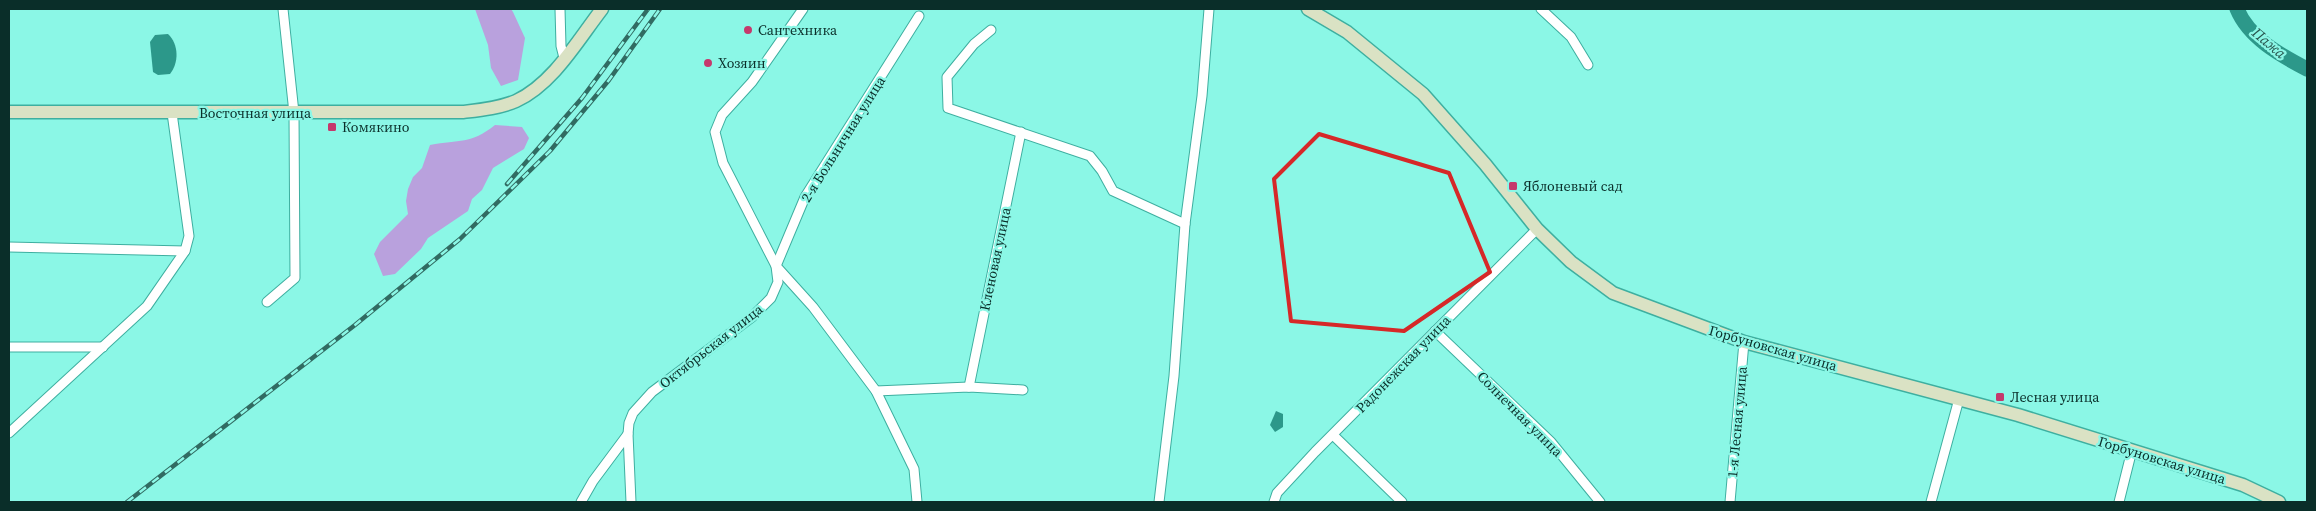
<svg xmlns="http://www.w3.org/2000/svg" width="2316" height="511" font-family="'Source Serif 4',serif">
<style>
.green{fill:#b9a1dd}
.water{fill:#2c988a}
.lines{fill:none;stroke-linecap:round;stroke-linejoin:round}
.river{stroke:#2c988a;stroke-width:15}
.street-casing{stroke:#3eafa0;stroke-width:11}
.secondary-casing{stroke:#3eafa0;stroke-width:15}
.street{stroke:#fff;stroke-width:9}
.secondary{stroke:#dae2c4;stroke-width:12}
.rail-casing{stroke:#316b62;stroke-width:4.5}
.rail{stroke:#8bf7e6;stroke-width:2.5;stroke-dasharray:8;stroke-linecap:butt}
.marked{fill:none;stroke:#d62828;stroke-width:4;stroke-linejoin:round}
.poi-dot{fill:#c5396c;stroke:#8bf7e6;stroke-width:2}
.labels{text-anchor:middle;stroke-width:4.5;stroke-linejoin:round;paint-order:stroke}
.poi-label{font-size:14px;fill:#0a2e29;stroke:#8bf7e6;text-anchor:start}
.street-label{font-size:14px;fill:#0a2e29;stroke:#8bf7e6}
.water-label{font-size:15px;font-style:italic;fill:#28554e;stroke:#8bf7e6}
</style>
<rect width="100%" height="100%" fill="#8bf7e6"/>
<g class="green">
<polygon points="475,9 511,9 513,12 525,38 518,80 501,86 491,68 488,45"/>
<path d="M495 125 522 127 529 138 524 149 493 168 482 190 472 199 468 211 428 238 421 249 395 274 383 276 374 254 380 242 408 214 406 201 408 189 413 177 422 168 430 145C460 139 470 145 495 125Z"/>
</g>
<g class="water">
<path d="M168 34C179 44 179 63 170 74L158 75 153 72 150 42 155 35Z"/>
<polygon points="1276,411 1283,414 1283,427 1275,432 1270,425"/>
</g>
<g class="lines">
<path class="river" d="M2237 9C2249 38 2280 55 2307 69"/>
<g class="street-casing">
<g id="street">
<polyline points="560,9 561,46 564,58"/>
<polyline points="1541,9 1571,37 1588,65"/>
<polyline points="991,30 974,44 947,77 948,108 1090,156 1102,171 1113,191 1185,224"/>
<polyline points="9,247 185,251"/>
<polyline points="267,302 295,278 294,113 283,9"/>
<polyline points="1435,331 1551,442 1600,502"/>
<polyline points="9,347 103,347"/>
<polyline points="969,387 1021,132"/>
<polyline points="876,391 969,387 1023,390"/>
<polyline points="9,433 147,306 185,251 189,236 172,113"/>
<polyline points="1333,435 1402,502"/>
<polyline points="581,502 593,481 628,434"/>
<polyline points="631,502 628,434 629,423 633,413 652,392 752,317 771,298 778,282 776,266 723,163 715,132 722,115 752,82 803,9"/>
<polyline points="917,502 914,469 876,391 813,307 776,266 805,197 919,16"/>
<polyline points="1159,502 1174,376 1185,224 1202,96 1209,9"/>
<polyline points="1274,502 1277,493 1315,452 1537,229"/>
<polyline points="1730,502 1744,342"/>
<polyline points="1931,502 1959,399"/>
<polyline points="2119,502 2132,450"/>
</g>
</g>
<g class="secondary-casing">
<g id="secondary">
<polyline points="1308,9 1347,32 1423,94 1485,164 1537,229 1571,262 1613,293 1744,342 2018,415 2243,485 2279,502"/>
<path d="M9 112H463C480 110 500 108 516 101 553 84 578 40 602 9"/>
</g>
</g>
<use href="#street" class="street"/>
<use href="#secondary" class="secondary"/>
<g class="rail-casing">
<g id="rail">
<polyline points="507,184 582,98 648,9"/>
<polyline points="127,502 355,325 460,239 550,151 609,80 660,9"/>
</g>
</g>
<use href="#rail" class="rail"/>
</g>
<path class="marked" d="M1319 134 1449 173 1490 272 1404 331 1291 321 1274 179Z"/>
<g class="poi-dot">
<circle cx="748" cy="30" r="5"/>
<circle cx="708" cy="63" r="5"/>
<rect x="327" y="122" width="10" height="10" rx="2.5"/>
<rect x="1508" y="181" width="10" height="10" rx="2.5"/>
<rect x="1995" y="392" width="10" height="10" rx="2.5"/>
</g>
<g class="labels">
<g class="poi-label">
<text x="758" y="35">Сантехника</text>
<text x="718" y="68">Хозяин</text>
<text x="342" y="132">Комякино</text>
<text x="1523" y="191">Яблоневый сад</text>
<text x="2010" y="402">Лесная улица</text>
</g>
<g class="street-label">
<text x="255" y="118">Восточная улица</text>
<text transform="translate(843 139) rotate(-58)" y="5">2-я Больничная улица</text>
<text transform="translate(995 259) rotate(-78)" y="5">Кленовая улица</text>
<text transform="translate(711 346) rotate(-38)" y="5">Октябрьская улица</text>
<text transform="translate(1773 348) rotate(16)" y="5">Горбуновская улица</text>
<text transform="translate(1403 364) rotate(-46)" y="5">Радонежская улица</text>
<text transform="translate(1520 414) rotate(45)" y="5">Солнечная улица</text>
<text transform="translate(1737 422) rotate(-85)" y="5">1-я Лесная улица</text>
<text transform="translate(2162 460) rotate(17)" y="5">Горбуновская улица</text>
</g>
<g class="water-label">
<text transform="translate(2269 43) rotate(40)" y="5">Пажа</text>
</g>
</g>
<rect width="2316" height="511" fill="none" stroke="#0a2e29" stroke-width="20"/>
</svg>
